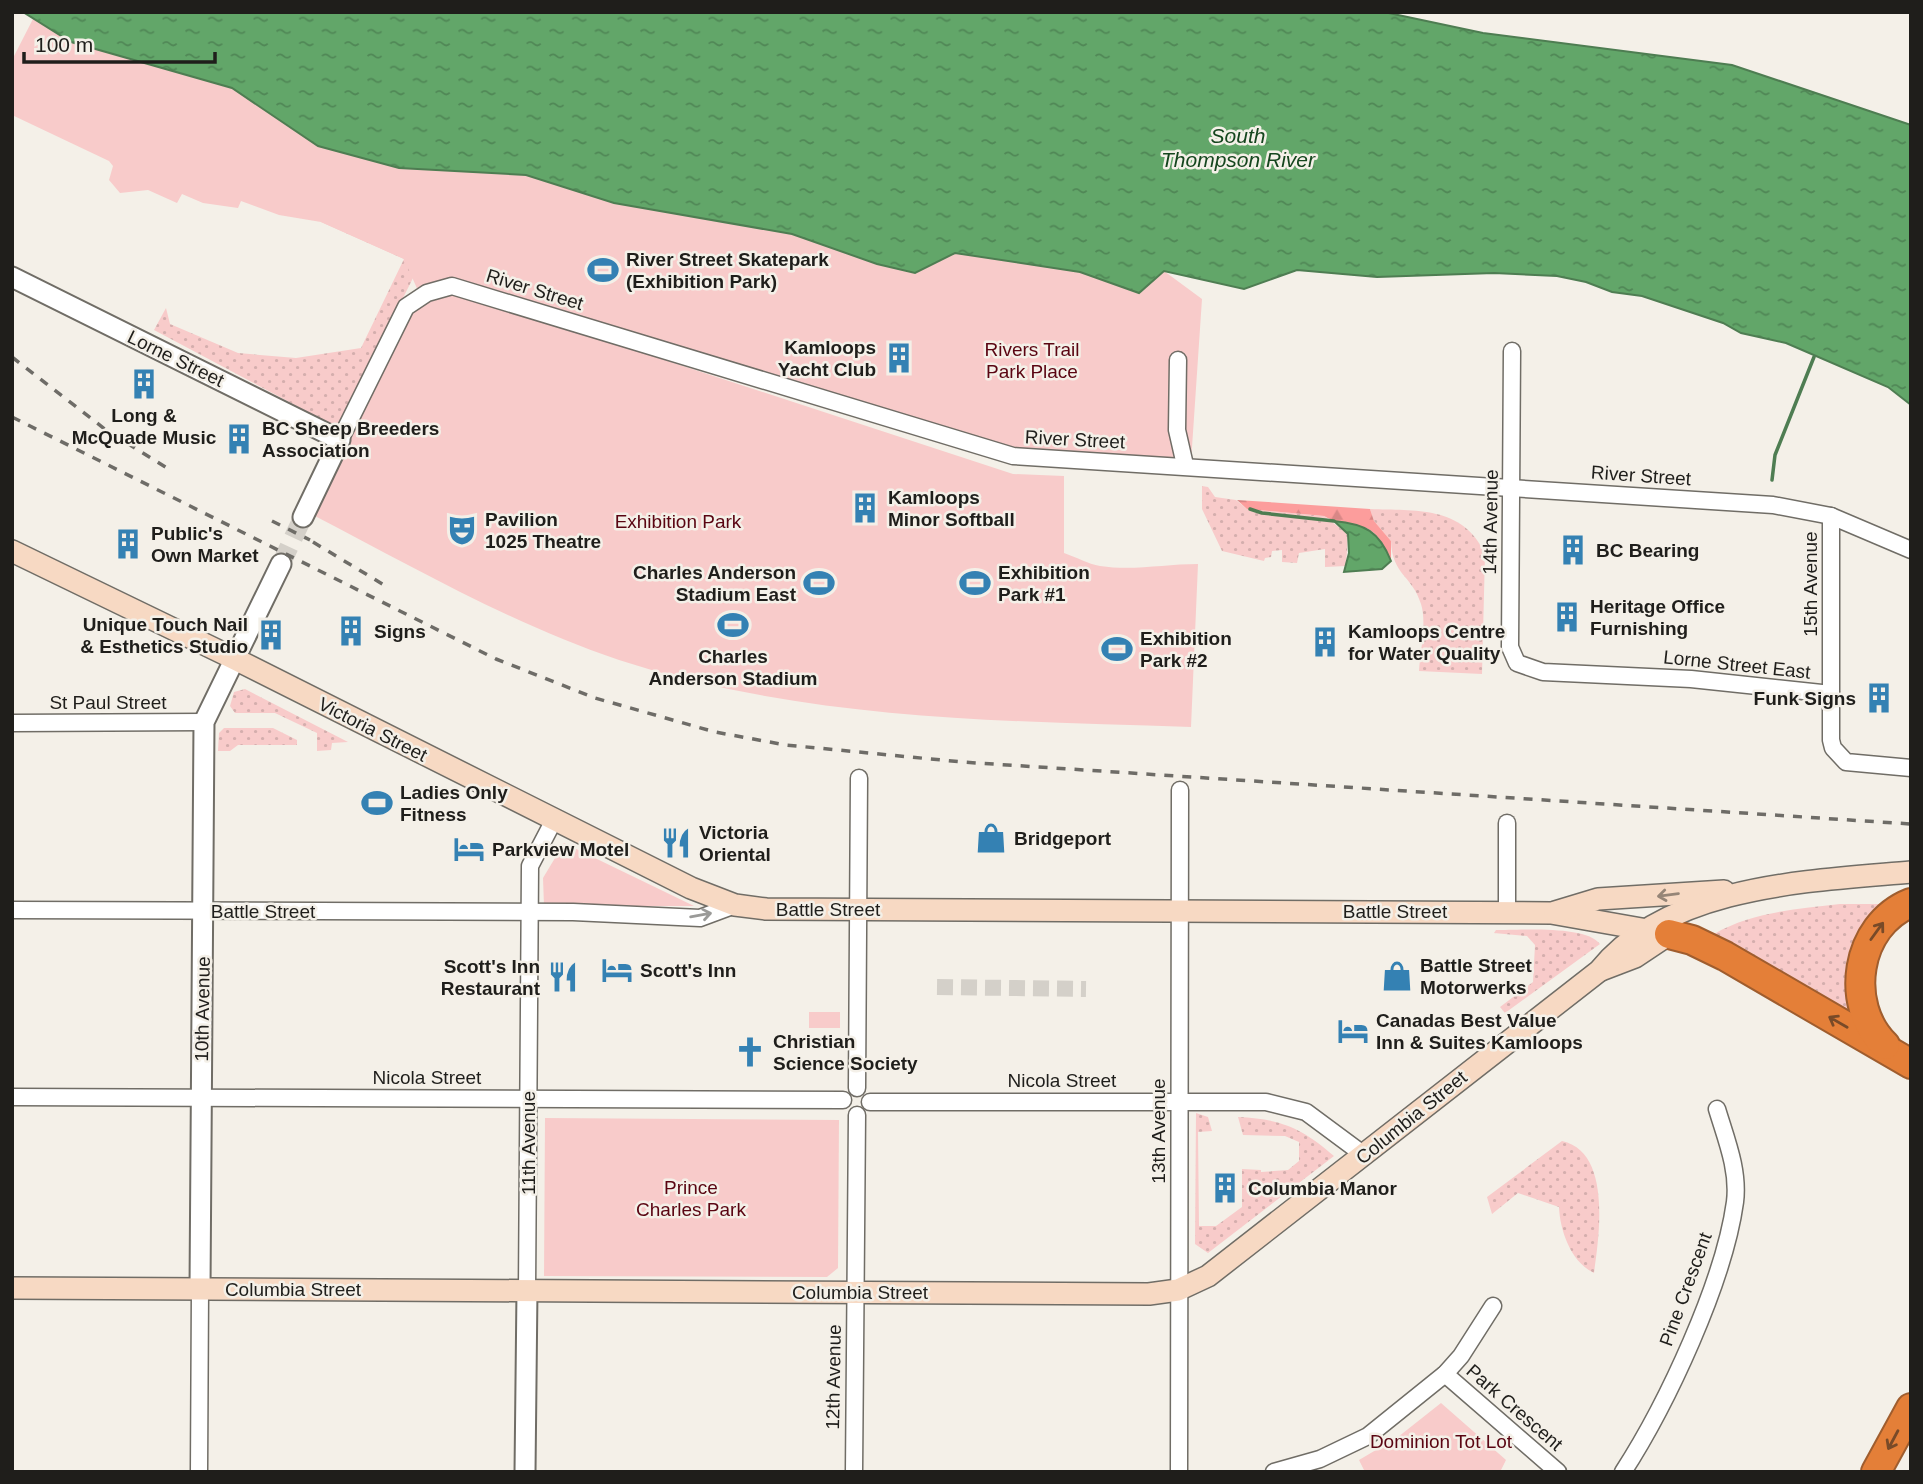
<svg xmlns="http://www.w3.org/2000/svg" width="1923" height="1484" font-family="Helvetica,sans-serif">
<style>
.grass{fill:url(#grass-dots)}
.forest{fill:url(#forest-firs)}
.green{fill:#f8cbca}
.water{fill:url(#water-ripples);stroke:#4e7d52;stroke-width:2}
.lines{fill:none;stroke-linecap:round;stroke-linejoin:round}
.stream{stroke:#4e7d52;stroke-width:3.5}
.minor-tunnel{stroke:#d4d0c9;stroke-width:16;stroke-dasharray:16 8;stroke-linecap:butt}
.tertiary-tunnel{stroke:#d4d0c9;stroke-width:19;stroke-dasharray:19 10;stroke-linecap:butt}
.minor-casing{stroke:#706d66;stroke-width:19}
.tertiary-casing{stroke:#706d66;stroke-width:23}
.secondary-casing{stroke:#706d66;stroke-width:24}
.motorway-casing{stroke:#9f5d2e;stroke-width:32}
.minor{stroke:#fff;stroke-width:16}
.tertiary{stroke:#fff;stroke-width:19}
.secondary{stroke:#f7d9c3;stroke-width:21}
.motorway{stroke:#e47f38;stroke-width:28}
.rail{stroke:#6e6c67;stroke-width:3.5;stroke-dasharray:9 9;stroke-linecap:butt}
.oneway{stroke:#968577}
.oneway2{stroke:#9a9a98}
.oneway3{stroke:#784a28}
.labels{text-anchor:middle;stroke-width:5;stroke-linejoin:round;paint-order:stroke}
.poi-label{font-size:19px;font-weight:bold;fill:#1f1e1b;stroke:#f4f0e8;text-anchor:start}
.street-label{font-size:19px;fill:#1f1e1b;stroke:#f4f0e8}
.park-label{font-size:19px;fill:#5a0512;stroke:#f4f0e8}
.water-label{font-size:21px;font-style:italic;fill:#15461e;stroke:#f4f0e8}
</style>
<defs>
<pattern id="grass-dots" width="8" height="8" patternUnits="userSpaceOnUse" patternTransform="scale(1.75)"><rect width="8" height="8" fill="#f8cbca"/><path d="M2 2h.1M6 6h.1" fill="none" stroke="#d4aead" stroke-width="1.8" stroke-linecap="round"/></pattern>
<pattern id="forest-firs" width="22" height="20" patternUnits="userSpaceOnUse" patternTransform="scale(1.75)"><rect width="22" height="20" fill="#fc9d9c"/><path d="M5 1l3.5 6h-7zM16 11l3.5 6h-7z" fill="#d88786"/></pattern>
<pattern id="water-ripples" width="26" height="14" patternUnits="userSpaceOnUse" patternTransform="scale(1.75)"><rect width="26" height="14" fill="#62a669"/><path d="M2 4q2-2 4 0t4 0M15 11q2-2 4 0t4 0" fill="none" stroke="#508756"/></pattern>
</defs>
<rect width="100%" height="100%" fill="#f4f0e8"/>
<g class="grass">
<polygon points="388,195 415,274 338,428 154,330 166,308 170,324 238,353 296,358 361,348 404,259 321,222"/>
<polygon points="1202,486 1208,487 1215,497 1236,500 1247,509 1324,516 1348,534 1346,566 1325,567 1325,549 1299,553 1297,563 1282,562 1282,550 1272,551 1271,557 1265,558 1264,561 1222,551 1202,509"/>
<path d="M1370 509C1415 511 1463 505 1485 554L1482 674 1419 671C1420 652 1427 623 1421 604 1412 575 1392 575 1391 541L1374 521Z"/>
<polygon points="245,689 348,742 332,743 331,750 317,751 317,733 275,713 235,713 230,706 234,692"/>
<polygon points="224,728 273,728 297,740 297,745 238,745 230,751 218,751 219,733"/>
<path d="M1840 904H1883C1848 942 1846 956 1851 1007L1840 1012 1714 934C1752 912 1797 909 1840 904Z"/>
<path d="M1496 930C1519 930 1587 925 1600 944L1505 1013 1500 1007 1533 982 1535 945 1527 936 1494 933Z"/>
<path d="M1196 1113 1208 1117 1212 1131 1198 1132 1199 1226H1216L1242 1207V1169L1261 1170V1172L1288 1170 1299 1161V1142L1285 1136 1243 1135 1238 1117C1281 1119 1302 1128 1334 1156L1208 1253 1195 1244Z"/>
<path d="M1562 1141C1612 1152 1599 1236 1594 1273 1571 1262 1560 1231 1559 1207L1518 1193 1492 1214 1487 1197Z"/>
</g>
<path class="forest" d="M1237 500 1370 509 1374 521 1391 541V561C1370 511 1359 535 1324 516L1247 509Z"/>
<g class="green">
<polygon points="34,17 71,42 232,88 318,146 399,168 526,175 614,203 792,234 877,264 915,273 955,253 1080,272 1139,293 1164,271 1202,299 1191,462 1014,453 452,282 419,293 404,259 321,222 279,215 241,201 238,208 203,203 182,194 177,203 148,190 120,193 109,180 113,166 109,161 12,115 12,60"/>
<path d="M454 291 1013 474 1064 476V553C1076 557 1088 564 1100 566 1133 571 1165 564 1198 564L1191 727C1000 721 804 720 619 660 512 624 413 567 313 515L410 309Z"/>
<polygon points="564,843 694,906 544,906 543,878"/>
<rect x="809" y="1012" width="31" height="16"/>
<polygon points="545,1118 839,1120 838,1268 827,1277 544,1276"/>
<polygon points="1441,1403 1506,1460 1500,1472 1365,1472 1359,1460 1398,1437"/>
</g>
<g class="water">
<polygon points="23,12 1384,12 1483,33 1732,65 1911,125 1911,405 1888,387 1786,343 1741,333 1723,323 1642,296 1612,292 1586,282 1557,276 1494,273 1377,277 1297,270 1244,289 1164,271 1139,293 1080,272 955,253 915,273 877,264 792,234 614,203 526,175 399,168 318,146 232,88 71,42"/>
<path d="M1334 521C1365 524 1379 531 1391 561L1382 569 1344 572 1349 553 1348 534Z"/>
</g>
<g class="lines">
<g class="stream">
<polyline points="1772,480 1775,455 1814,357"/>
<polyline points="1250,509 1262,513 1334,521"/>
</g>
<polyline class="minor-tunnel" points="937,987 1086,989"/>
<polyline class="tertiary-tunnel" points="281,564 303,517"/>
<g class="minor-casing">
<g id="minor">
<polyline points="1512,351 1510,647 1517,663 1543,672 1691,679 1831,694"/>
<polyline points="1178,360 1177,430 1185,465"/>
<polyline points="340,440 406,307 427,293 452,286 1013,456 1773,505 1831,516 1911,550"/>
<polyline points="1831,516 1831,740 1833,748 1846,762 1911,768"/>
<polyline points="12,723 204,722"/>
<polyline points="12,910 573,912 700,918 735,905"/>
<polyline points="1507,912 1507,823"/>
<polyline points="857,1088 859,778"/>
<polyline points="12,1097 843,1100"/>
<polyline points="870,1102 1266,1102 1306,1112 1364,1155"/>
<polyline points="527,1290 530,866 554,820"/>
<polyline points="1445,1374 1558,1472"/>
<polyline points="199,1472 200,1289"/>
<polyline points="854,1472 857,1115"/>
<polyline points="1179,1472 1180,790"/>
<polyline points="1274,1472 1320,1459 1368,1436 1445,1374 1461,1356 1493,1306"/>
<path d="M1623 1472C1667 1404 1724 1282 1735 1202 1739 1170 1726 1139 1717 1109"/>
</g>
</g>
<g class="tertiary-casing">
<g id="tertiary">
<polyline points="12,277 340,440 303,517"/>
<polyline points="200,1289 204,722 281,564"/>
<polyline points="525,1472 527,1290"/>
</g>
</g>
<g class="secondary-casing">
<g id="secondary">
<polyline points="12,551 233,658 691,888 735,905 766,909 1551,913 1653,931"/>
<polyline points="1555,912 1598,899 1724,891"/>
<polyline points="1601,970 1635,957 1674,931"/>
<path d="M12 1288 1149 1294 1178 1290 1208 1276 1599 971C1668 885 1809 881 1911 872"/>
</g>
</g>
<g class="motorway-casing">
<g id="motorway">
<polyline points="1669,934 1692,940 1725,956 1911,1064"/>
<path d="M1885 1045C1844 1005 1855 925 1911 903"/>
<polyline points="1876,1472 1911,1408"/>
</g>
</g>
<use href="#minor" class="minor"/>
<use href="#tertiary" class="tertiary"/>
<use href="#secondary" class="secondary"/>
<use href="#motorway" class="motorway"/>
<g class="rail">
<polyline points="12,357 106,430 167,468"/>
<polyline points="12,417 496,659 595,698 715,732 786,745 962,762 1911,824"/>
<polyline points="272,521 310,540"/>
<polyline points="313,542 389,588"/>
</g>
</g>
<defs><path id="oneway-shaft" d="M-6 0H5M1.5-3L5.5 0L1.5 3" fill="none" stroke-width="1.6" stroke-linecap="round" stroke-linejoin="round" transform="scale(1.75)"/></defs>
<use class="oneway" href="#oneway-shaft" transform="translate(1668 895) rotate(173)"/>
<use class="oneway2" href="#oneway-shaft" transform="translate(701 915) rotate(-10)"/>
<g class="oneway3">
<use href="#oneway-shaft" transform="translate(1877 931) rotate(-54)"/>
<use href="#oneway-shaft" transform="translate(1838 1022) rotate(-150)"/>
<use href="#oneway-shaft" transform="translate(1893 1440) rotate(118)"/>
</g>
<defs>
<g id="stadium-bare" transform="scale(2.415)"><path d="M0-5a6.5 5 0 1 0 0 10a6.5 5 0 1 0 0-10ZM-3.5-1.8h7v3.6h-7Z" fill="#3481b3" stroke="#f4f0e8" stroke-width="2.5" paint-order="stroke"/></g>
<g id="building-bare" transform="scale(2.415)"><path d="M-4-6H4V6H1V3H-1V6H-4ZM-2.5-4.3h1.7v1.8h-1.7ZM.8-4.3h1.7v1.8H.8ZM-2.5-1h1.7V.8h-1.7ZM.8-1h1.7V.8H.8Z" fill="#3481b3" stroke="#f4f0e8" stroke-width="2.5" paint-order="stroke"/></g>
<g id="theatre-bare" transform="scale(2.415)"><path d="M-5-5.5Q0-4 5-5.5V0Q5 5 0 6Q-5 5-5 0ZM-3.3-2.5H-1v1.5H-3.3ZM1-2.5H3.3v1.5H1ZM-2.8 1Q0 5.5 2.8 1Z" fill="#3481b3" stroke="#f4f0e8" stroke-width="2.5" paint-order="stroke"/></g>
<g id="shop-bare" transform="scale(2.415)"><path d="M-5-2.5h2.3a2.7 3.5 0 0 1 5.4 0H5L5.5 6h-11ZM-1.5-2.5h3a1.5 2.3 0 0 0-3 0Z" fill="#3481b3" stroke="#f4f0e8" stroke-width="2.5" paint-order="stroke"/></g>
<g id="restaurant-bare" transform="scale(2.415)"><path d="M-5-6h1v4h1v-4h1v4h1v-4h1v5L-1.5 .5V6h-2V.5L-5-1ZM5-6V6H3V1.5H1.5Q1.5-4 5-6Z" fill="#3481b3" stroke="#f4f0e8" stroke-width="2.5" paint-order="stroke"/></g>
<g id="hotel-bare" transform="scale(2.415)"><path d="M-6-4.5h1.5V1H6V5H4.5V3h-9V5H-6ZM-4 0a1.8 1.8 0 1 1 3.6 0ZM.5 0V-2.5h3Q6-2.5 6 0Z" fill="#3481b3" stroke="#f4f0e8" stroke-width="2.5" paint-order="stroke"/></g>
<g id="church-bare" transform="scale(2.415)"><path d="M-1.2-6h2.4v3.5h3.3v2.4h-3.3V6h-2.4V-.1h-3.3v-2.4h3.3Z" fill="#3481b3" stroke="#f4f0e8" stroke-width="2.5" paint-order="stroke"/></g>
</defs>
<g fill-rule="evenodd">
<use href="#stadium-bare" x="603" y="270"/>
<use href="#building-bare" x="899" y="358"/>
<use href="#building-bare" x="144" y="384"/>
<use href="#building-bare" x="239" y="439"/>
<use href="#building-bare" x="865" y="508"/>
<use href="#theatre-bare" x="462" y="530"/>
<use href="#building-bare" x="128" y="544"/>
<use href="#building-bare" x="1573" y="550"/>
<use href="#stadium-bare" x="819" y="583"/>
<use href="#stadium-bare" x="975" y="583"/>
<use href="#building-bare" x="1567" y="617"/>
<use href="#stadium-bare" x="733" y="625"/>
<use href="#building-bare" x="351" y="631"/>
<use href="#building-bare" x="271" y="635"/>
<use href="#building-bare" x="1325" y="642"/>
<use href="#stadium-bare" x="1117" y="649"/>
<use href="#building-bare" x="1879" y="698"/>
<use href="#stadium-bare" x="377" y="803"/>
<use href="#shop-bare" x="991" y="838"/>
<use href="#restaurant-bare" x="676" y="843"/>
<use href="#hotel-bare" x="469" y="849"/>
<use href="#hotel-bare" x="617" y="970"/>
<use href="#shop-bare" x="1397" y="976"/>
<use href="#restaurant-bare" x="563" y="977"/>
<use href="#hotel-bare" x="1353" y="1031"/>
<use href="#church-bare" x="750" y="1052"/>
<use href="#building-bare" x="1225" y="1188"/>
</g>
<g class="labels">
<g class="poi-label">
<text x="626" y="266">River Street Skatepark<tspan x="626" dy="22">(Exhibition Park)</tspan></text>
<text x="876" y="354" text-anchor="end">Kamloops<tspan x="876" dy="22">Yacht Club</tspan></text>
<text x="144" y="422" text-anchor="middle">Long &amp;<tspan x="144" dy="22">McQuade Music</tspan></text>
<text x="262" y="435">BC Sheep Breeders<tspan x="262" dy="22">Association</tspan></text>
<text x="888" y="504">Kamloops<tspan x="888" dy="22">Minor Softball</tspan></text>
<text x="485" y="526">Pavilion<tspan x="485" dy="22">1025 Theatre</tspan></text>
<text x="151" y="540">Public's<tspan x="151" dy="22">Own Market</tspan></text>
<text x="1596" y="557">BC Bearing</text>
<text x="796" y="579" text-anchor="end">Charles Anderson<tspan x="796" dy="22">Stadium East</tspan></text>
<text x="998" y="579">Exhibition<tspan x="998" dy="22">Park #1</tspan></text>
<text x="1590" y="613">Heritage Office<tspan x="1590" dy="22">Furnishing</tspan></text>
<text x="248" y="631" text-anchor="end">Unique Touch Nail<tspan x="248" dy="22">&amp; Esthetics Studio</tspan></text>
<text x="374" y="638">Signs</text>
<text x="1348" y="638">Kamloops Centre<tspan x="1348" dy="22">for Water Quality</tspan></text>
<text x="1140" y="645">Exhibition<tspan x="1140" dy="22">Park #2</tspan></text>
<text x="733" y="663" text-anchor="middle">Charles<tspan x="733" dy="22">Anderson Stadium</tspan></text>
<text x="1856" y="705" text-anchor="end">Funk Signs</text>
<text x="400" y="799">Ladies Only<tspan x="400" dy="22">Fitness</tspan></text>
<text x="699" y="839">Victoria<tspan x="699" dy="22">Oriental</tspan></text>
<text x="1014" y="845">Bridgeport</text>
<text x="492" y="856">Parkview Motel</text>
<text x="1420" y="972">Battle Street<tspan x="1420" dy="22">Motorwerks</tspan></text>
<text x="540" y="973" text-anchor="end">Scott's Inn<tspan x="540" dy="22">Restaurant</tspan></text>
<text x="640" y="977">Scott's Inn</text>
<text x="1376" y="1027">Canadas Best Value<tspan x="1376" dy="22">Inn &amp; Suites Kamloops</tspan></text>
<text x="773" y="1048">Christian<tspan x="773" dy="22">Science Society</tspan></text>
<text x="1248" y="1195">Columbia Manor</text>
</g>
<g class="street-label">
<text transform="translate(535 289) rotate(17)" y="7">River Street</text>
<text transform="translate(176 358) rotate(26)" y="7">Lorne Street</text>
<text transform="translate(1075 439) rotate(3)" y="7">River Street</text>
<text transform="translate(1641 475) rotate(4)" y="7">River Street</text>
<text transform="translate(1490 522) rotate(-89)" y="7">14th Avenue</text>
<text transform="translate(1810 584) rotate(-90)" y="7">15th Avenue</text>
<text transform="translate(1737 664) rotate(6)" y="7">Lorne Street East</text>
<text x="108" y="709">St Paul Street</text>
<text transform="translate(373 729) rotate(27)" y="7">Victoria Street</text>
<text x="828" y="916">Battle Street</text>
<text x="263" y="918">Battle Street</text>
<text x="1395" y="918">Battle Street</text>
<text transform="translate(202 1009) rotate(-89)" y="7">10th Avenue</text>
<text x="427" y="1084">Nicola Street</text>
<text x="1062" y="1087">Nicola Street</text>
<text transform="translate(1411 1117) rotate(-39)" y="7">Columbia Street</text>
<text transform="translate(1158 1131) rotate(-90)" y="7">13th Avenue</text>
<text transform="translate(528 1143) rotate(-90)" y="7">11th Avenue</text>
<text x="293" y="1296">Columbia Street</text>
<text transform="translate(1685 1289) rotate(-70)" y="7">Pine Crescent</text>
<text x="860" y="1299">Columbia Street</text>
<text transform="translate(833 1377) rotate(-89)" y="7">12th Avenue</text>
<text transform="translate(1515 1407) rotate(41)" y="7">Park Crescent</text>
</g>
<g class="park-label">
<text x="1032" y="356">Rivers Trail<tspan x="1032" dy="22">Park Place</tspan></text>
<text x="678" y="528">Exhibition Park</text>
<text x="691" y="1194">Prince<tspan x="691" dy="22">Charles Park</tspan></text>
<text x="1441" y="1448">Dominion Tot Lot</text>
</g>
<g class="water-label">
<text x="1238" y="143">South<tspan x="1238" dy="24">Thompson River</tspan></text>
</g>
</g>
<rect width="1923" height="1484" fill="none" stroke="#1f1e1b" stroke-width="28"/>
<path d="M24 52v10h191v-10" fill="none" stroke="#1f1e1b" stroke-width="3.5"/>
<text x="35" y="52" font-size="21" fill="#1f1e1b" stroke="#f4f0e8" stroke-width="5" paint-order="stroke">100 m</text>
</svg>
